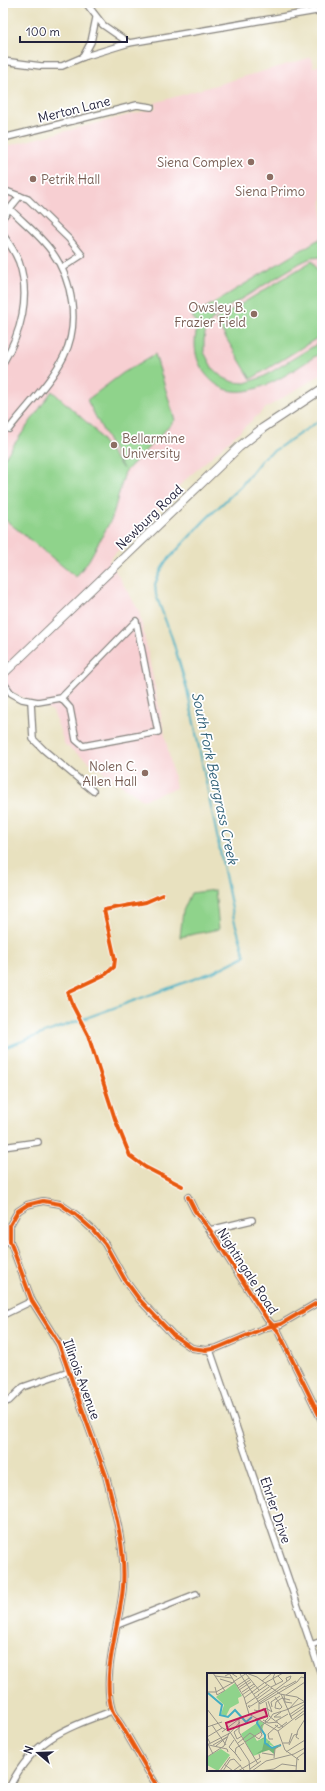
<svg xmlns="http://www.w3.org/2000/svg" width="325" height="1791" font-family="Delius,sans-serif">
<style>
.built{fill:#f7cfd2}
.green{fill:#8fd38b;stroke:#587a63}
.lines{fill:none;stroke-linecap:round;stroke-linejoin:round}
.stream{stroke:#43aec2;stroke-width:2}
.street-casing{stroke:#85827d;stroke-width:8}
.secondary-casing{stroke:#85827d;stroke-width:10}
.street{stroke:#fff;stroke-width:5.5}
.secondary{stroke:#fff;stroke-width:8}
.cycleway-casing{stroke:#fff;stroke-width:6}
.cycleway{stroke:#e8590c;stroke-width:4}
.education-dot{fill:#8d6e63;stroke:#fff;stroke-width:1.5}
.labels{text-anchor:middle;stroke-width:3.5;stroke-linejoin:round;paint-order:stroke}
.street-label{font-size:13px;fill:#22223b;stroke:#fff}
.education-label{font-size:13px;fill:#785e54;stroke:#fff;text-anchor:end}
.water-label{font-size:14px;font-style:italic;fill:#316178;stroke:#fff}
.inset-river{fill:none;stroke:#43aec2;stroke-width:2}
.inset-road{fill:none;stroke:#99958a;stroke-width:1}
.view{fill:#c2185b;fill-opacity:0.15;stroke:#c2185b;stroke-width:2}
.inset-edge{fill:none;stroke:#22223b;stroke-width:2}
</style>
<rect width="100%" height="100%" fill="#fff"/>
<filter id="ink" filterUnits="userSpaceOnUse"><feTurbulence type="fractalNoise" baseFrequency=".025" numOctaves="2"/><feDisplacementMap in="SourceGraphic" scale="8" xChannelSelector="R" yChannelSelector="G"/><feConvolveMatrix kernelMatrix="1 2 1 2 8 2 1 2 1" color-interpolation-filters="sRGB"/></filter>
<filter id="wash" filterUnits="userSpaceOnUse"><feTurbulence type="fractalNoise" baseFrequency=".012" numOctaves="4" result="noise"/><feDisplacementMap in="SourceGraphic" scale="16" xChannelSelector="R" yChannelSelector="G"/><feGaussianBlur stdDeviation="0.9" result="paint"/><feColorMatrix in="noise" values="0 0 0 0 0 0 0 0 0 0 0 0 0 0 0 0 0 1.4 0 .05"/><feComposite in="paint" operator="in"/></filter>
<g filter="url(#wash)">
<rect width="100%" height="100%" fill="#e8e1bf"/>
<polygon class="built" points="312,57 313,67 322,65 322,374 266,408 183,482 109,560 139,611 176,788 143,800 65,745 53,711 3,689 3,147 156,108 154,103"/>
<g class="green">
<path d="M321 238 322 257 311 258 300 263 217 314 206 328 204 340V352L213 369 222 377 233 382 245 383 263 377 322 341V352C289 372 236 417 204 372 194 358 193 341 198 325L192 316Z"/>
<polygon points="312,261 322,279 322,335 251,379 215,320"/>
<polygon points="155,354 175,420 125,472 112,518 89,560 76,577 3,518 3,460 52,391 93,428 123,469 87,400 123,373"/>
<polygon points="215,890 219,929 180,937 183,911 191,893"/>
</g>
<g class="lines">
<polyline class="stream" points="3,1048 213,972 245,956 234,919 187,689 172,638 156,595 155,584 164,564 205,520 241,486 263,458 322,419"/>
</g>
</g>
<g filter="url(#ink)">
<g class="lines">
<g class="street-casing">
<g id="street">
<polyline points="86,3 103,25 129,43"/>
<polyline points="83,57 91,42 96,18"/>
<polyline points="3,61 41,66 62,66 83,57 129,43 322,10"/>
<polyline points="3,138 137,105 151,107"/>
<polyline points="3,190 28,199 69,239 82,255 62,268"/>
<polyline points="3,217 20,196"/>
<path d="M3 235C9 243 15 252 19 262 31 297 21 333 3 363"/>
<path d="M9 429C26 407 52 381 64 356 80 324 73 281 52 252 41 236 24 223 10 209"/>
<polyline points="3,682 11,693 22,699 38,702 61,698 136,621 158,732 83,746 76,740 70,708 61,698"/>
<polyline points="31,702 33,739 44,750 93,791"/>
<polyline points="3,1147 38,1142"/>
<polyline points="188,1197 195,1211 210,1230 267,1319 278,1331 322,1421"/>
<polyline points="210,1230 252,1220"/>
<polyline points="3,1242 10,1241"/>
<polyline points="3,1315 32,1301"/>
<polyline points="210,1350 322,1677"/>
<polyline points="3,1403 9,1401 23,1387 69,1371"/>
<polyline points="117,1625 196,1594"/>
<polyline points="311,1645 322,1641"/>
<path d="M9 1788C33 1739 64 1729 112 1711"/>
<path d="M158 1788C146 1768 135 1748 123 1728 120 1722 114 1716 112 1710 101 1675 120 1623 123 1587 126 1550 115 1511 106 1476L59 1344 32 1301 10 1241V1225L18 1211 27 1205 43 1201 60 1204 75 1214 93 1230 105 1244 125 1280 139 1299 173 1335 192 1348 206 1350 217 1348 267 1327 281 1324 322 1300"/>
</g>
</g>
<g class="secondary-casing">
<polyline id="secondary" points="3,674 239,447 263,428 322,389"/>
</g>
<use href="#street" class="street"/>
<use href="#secondary" class="secondary"/>
<g class="cycleway-casing">
<g id="cycleway">
<polyline points="162,895 146,902 104,910 115,959 114,967 106,974 68,992 73,1006 88,1035 115,1119 130,1156 145,1167 182,1186"/>
<polyline points="188,1197 195,1211 210,1230 267,1319 278,1331 322,1421"/>
<path d="M158 1788C146 1768 135 1748 123 1728 120 1722 114 1716 112 1710 101 1675 120 1623 123 1587 126 1550 115 1511 106 1476L59 1344 32 1301 10 1241V1225L18 1211 27 1205 43 1201 60 1204 75 1214 93 1230 105 1244 125 1280 139 1299 173 1335 192 1348 206 1350 217 1348 267 1327 281 1324 322 1300"/>
</g>
</g>
<use href="#cycleway" class="cycleway"/>
</g>
</g>
<g class="education-dot">
<circle cx="251" cy="162" r="4"/>
<circle cx="270" cy="177" r="4"/>
<circle cx="33" cy="179" r="4"/>
<circle cx="254" cy="314" r="4"/>
<circle cx="114" cy="445" r="4"/>
<circle cx="145" cy="773" r="4"/>
</g>
<g class="labels">
<g class="street-label">
<text transform="translate(74 109) rotate(-14)" y="5">Merton Lane</text>
<text transform="translate(149 517) rotate(-44)" y="5">Newburg Road</text>
<text transform="translate(248 1271) rotate(57)" y="5">Nightingale Road</text>
<text transform="translate(82 1379) rotate(70)" y="5">Illinois Avenue</text>
<text transform="translate(276 1510) rotate(71)" y="5">Ehrler Drive</text>
</g>
<g class="education-label">
<text x="243" y="167">Siena Complex</text>
<text x="41" y="184" text-anchor="start">Petrik Hall</text>
<text x="270" y="196" text-anchor="middle">Siena Primo</text>
<text x="246" y="312">Owsley B.<tspan x="246" dy="15">Frazier Field</tspan></text>
<text x="122" y="443" text-anchor="start">Bellarmine<tspan x="122" dy="15">University</tspan></text>
<text x="137" y="771">Nolen C.<tspan x="137" dy="15">Allen Hall</tspan></text>
</g>
<g class="water-label">
<text transform="translate(215 778) rotate(78)" y="5">South Fork Beargrass Creek</text>
</g>
</g>
<g transform="translate(207 1673)">
<rect width="98" height="98" fill="#e8e1bf"/>
<path d="M28 10 35 23 31 25 32 30 23 35 19 43 14 41 17 32 9 24ZM53 48 57 50 55 58 47 63 50 68 58 64 68 74 58 70 54 80 46 83 34 61ZM14 76 23 82 11 98 0 92V84Z" fill="#8fd38b"/>
<path d="M59 63 58 70 60 71 62 68H63L61 70 64 75 74 73 68 76 67 81 62 77 49 81 55 77 58 65 53 67Z" fill="#73b577"/>
<path class="inset-river" d="M1 20 15 32 13 42 21 44 28 37 39 49 45 44M51 47 50 50 58 62V70L65 75 74 72"/>
<path class="inset-road" d="M6 0 18 18M22 0 37 24 42 41 71 58 78 77 92 87M39 0 50 4 73 21 90 24 98 29M68 0 66 5 69 12M33 1 53 31 90 9 94 4 98 5M39 1 52 17M8 3 25 5M18 3 24 0 30 4M13 6 26 10M55 8 65 0M26 9 40 0M58 10 76 0M30 13 42 5M8 14 10 22 17 18M64 14 76 8 71 3M78 14 89 8M31 15 43 7M32 17 44 9M0 19H9L27 9M35 19 47 11M47 21 60 12M74 21 85 46M35 22 48 13M51 22 62 14M77 22 78 29 85 30M79 22 98 9M68 24 75 34 73 36M37 25 57 10M50 26 65 15M59 29 62 43 76 54M39 31 52 22M65 34 64 29 73 23M43 35 41 33H44L67 18 83 6 84 3 79 5 80 8M56 35 61 45 58 48M0 36 14 54 23 59 42 88 43 98M73 36 68 35 69 29 75 25 83 27M81 36 97 29M47 37 52 38V30L78 13M58 39 59 35 65 39 61 28M74 39 67 44H74M82 42 98 31M83 44 98 34M56 47 61 50 71 49M88 47 98 40M69 48 81 41M5 52 19 72M68 52 72 55 80 49M0 54 15 49M33 54 27 59 30 66 35 63M71 58 98 37M15 59 32 46V59L51 91M66 66H62L61 61 71 52M92 66 89 64 91 57 98 46M27 67 22 74 30 82M0 69 6 81M38 69 54 59V53L62 47 66 41 82 36 92 25M3 70 0 64 15 55M31 70 43 60 52 66 55 62 54 59M76 70H82L85 60M0 72 23 60 33 49M2 72 20 76 21 79M6 72 20 64M82 72 87 62 91 61M9 73 20 64M79 79 98 67M55 80 67 82M0 84 17 73 22 60M67 85 68 76 74 71M34 88 28 80 29 75 37 70M17 91 26 98 34 92M43 96 54 88M13 98 23 84M16 98 23 87 27 86 38 98M31 98 53 85 52 81M45 98 59 88 87 81 98 75M53 98 67 96 75 91 89 93M89 98 90 85 98 79"/>
<path class="view" d="M58 36 60 43 21 57 19 50Z"/>
<rect width="98" height="98" class="inset-edge"/>
</g>
<rect width="325" height="1791" fill="none" stroke="#fff" stroke-width="16"/>
<g transform="translate(38 1753) rotate(289)" stroke="#ffffff" stroke-width="3" paint-order="stroke">
<path d="M0-3L7 15L0 10L-7 15Z" fill="#22223b"/>
<text y="-6" font-size="11" font-weight="bold" text-anchor="middle" fill="#22223b">N</text>
</g>
<path d="M20 36v6h107v-6" fill="none" stroke="#22223b" stroke-width="2"/>
<text x="26" y="36" font-size="12" fill="#22223b" stroke="#ffffff" stroke-width="3" paint-order="stroke">100 m</text>
</svg>
